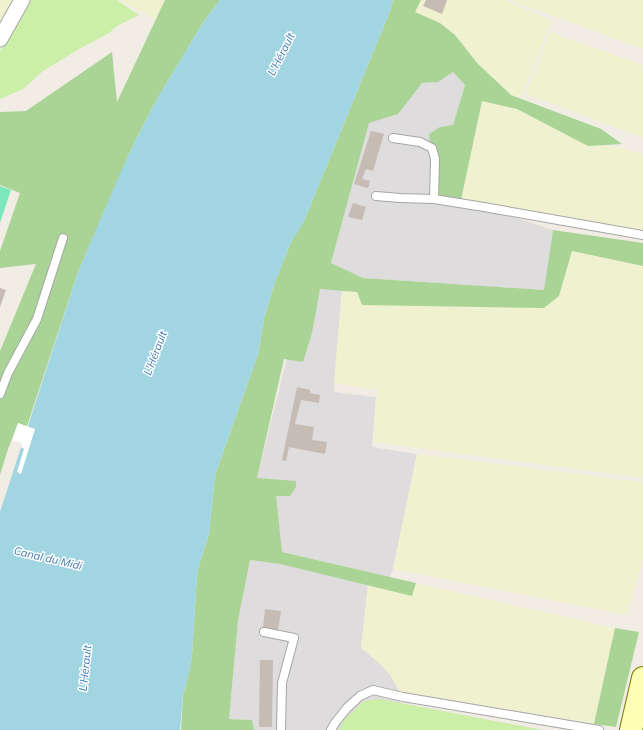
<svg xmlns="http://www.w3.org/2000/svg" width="643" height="730" font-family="Mulish,sans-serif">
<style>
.residential{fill:#dedcdc}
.farmland{fill:#eff1cf}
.grass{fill:#ccefa7}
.forest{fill:#a9d496}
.pitch{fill:#7ce7bc}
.water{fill:#a2d5e2}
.pier{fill:#fff}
.building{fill:#c6bcb4}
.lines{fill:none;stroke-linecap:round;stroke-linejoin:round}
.lane-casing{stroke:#a6a6a6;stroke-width:10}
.street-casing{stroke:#a6a6a6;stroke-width:17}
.secondary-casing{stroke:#717d00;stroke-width:24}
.lane{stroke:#fff;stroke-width:8}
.street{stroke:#fff;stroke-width:15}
.secondary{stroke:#fcffb5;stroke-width:22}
.labels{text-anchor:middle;stroke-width:3;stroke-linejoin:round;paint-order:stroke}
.water-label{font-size:11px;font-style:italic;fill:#407ab0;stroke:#fff}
</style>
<rect width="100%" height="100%" fill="#f1ede5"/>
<g class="residential">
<polygon points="453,72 465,85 453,125 440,127 461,200 553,230 544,290 363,278 331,263 369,123 422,83 438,82"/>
<polygon points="305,286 342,289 334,392 376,397 372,447 417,454 393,569 390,577 282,552 257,478"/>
<polygon points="250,560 280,564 368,585 361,648 378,662 390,675 400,692 400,703 542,730 254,730 252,720 229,719 238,621"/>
</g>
<g class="farmland">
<polygon points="0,0 15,0 0,26"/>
<polygon points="120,0 165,0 156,20"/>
<polygon points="421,0 506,0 552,21 521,97 511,95 496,81 478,64 455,35 440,23 415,12"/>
<polygon points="512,0 643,0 643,49 512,1"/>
<polygon points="550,32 643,65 643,138 526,94"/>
<polygon points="482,101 517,109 568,134 591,144 623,148 643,154 643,231 461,200"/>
<polygon points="572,251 643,266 643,478 373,442 376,397 378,390 334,383 342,289 559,296"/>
<polygon points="417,454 643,482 643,558 627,615 393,569"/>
<polygon points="416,583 615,628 594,724 400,692 390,675 378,662 361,648 368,585 412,596"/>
</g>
<g class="grass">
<polygon points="29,0 117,0 139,15 117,26 109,33 79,49 43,71 23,89 0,99 0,51"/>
<polygon points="379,699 400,703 542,730 339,730 344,720 364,701"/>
</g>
<g class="forest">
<polygon points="165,0 220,0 204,21 157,99 134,143 78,272 27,426 18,424 8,449 0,475 0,351 36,264 0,268 0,251 20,193 0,185 0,112 26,111 112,52 117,102"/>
<polygon points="393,0 421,0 415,12 440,23 455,35 478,64 511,95 601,129 622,144 588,146 517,109 482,101 461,200 431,194 433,166 429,134 440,127 453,125 465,85 453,72 438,82 422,83 398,114 369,123 331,263 363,278 544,290 553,230 643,243 643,266 572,251 559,296 544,308 362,305 357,292 320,289 312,333 303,362 284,359 257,478 296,481 296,487 290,496 276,496 282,552 416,583 412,596 280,564 250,560 238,621 229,719 252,720 254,730 181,730 183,695 189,673 192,654 197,575 198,568 209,534 215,475 258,354 264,318 275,282 291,242 304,221 390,11"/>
<polygon points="615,628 639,632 616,727 594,724"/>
</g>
<polygon class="pitch" points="0,186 11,190 0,223"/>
<polygon class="water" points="220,0 393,0 390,11 304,221 291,242 275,282 264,318 258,354 215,475 209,534 198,568 197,575 192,654 189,673 183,695 180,730 0,730 0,512 78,272 119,176 134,143 157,99 204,21"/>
<polygon class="pier" points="18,423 35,429 21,474 17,472 24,449 21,447 22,443 12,440"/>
<g class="building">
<polygon points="426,0 447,0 442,14 423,6"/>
<polygon points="371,131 384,134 373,171 366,169 362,179 370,181 368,188 354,184"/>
<polygon points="353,203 366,207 362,220 348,217"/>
<polygon points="0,288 6,290 0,307"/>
<polygon points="297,387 310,390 310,393 320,395 319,403 301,400 295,424 314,427 312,440 327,442 325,454 289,447 286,461 282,460"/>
<polygon points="265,609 281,611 278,630 263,628"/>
<polygon points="260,660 273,660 272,727 259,727"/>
</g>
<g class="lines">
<g class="lane-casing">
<g id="lane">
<polyline points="376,196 400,198 434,199 435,159 432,148 420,142 393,138"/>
<polyline points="434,199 484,207 643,235"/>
<polyline points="0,394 8,373 37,319 63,238"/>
<polyline points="264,632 294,638 282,683 281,730"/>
<polyline points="331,730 335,723 347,708 360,696 373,690 403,697 599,730"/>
</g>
</g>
<g class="street-casing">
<polyline id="street" points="0,39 22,0"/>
</g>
<g class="secondary-casing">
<polyline id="secondary" points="631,730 643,678"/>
</g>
<use href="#lane" class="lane"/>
<use href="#street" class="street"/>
<use href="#secondary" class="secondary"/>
</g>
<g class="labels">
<g class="water-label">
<text transform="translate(281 54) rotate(-63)" y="4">L'Hérault</text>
<text transform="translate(155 353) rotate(-69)" y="4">L'Hérault</text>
<text transform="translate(48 558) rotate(13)" y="4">Canal du Midi</text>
<text transform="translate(85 668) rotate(-84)" y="4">L'Hérault</text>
</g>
</g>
</svg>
